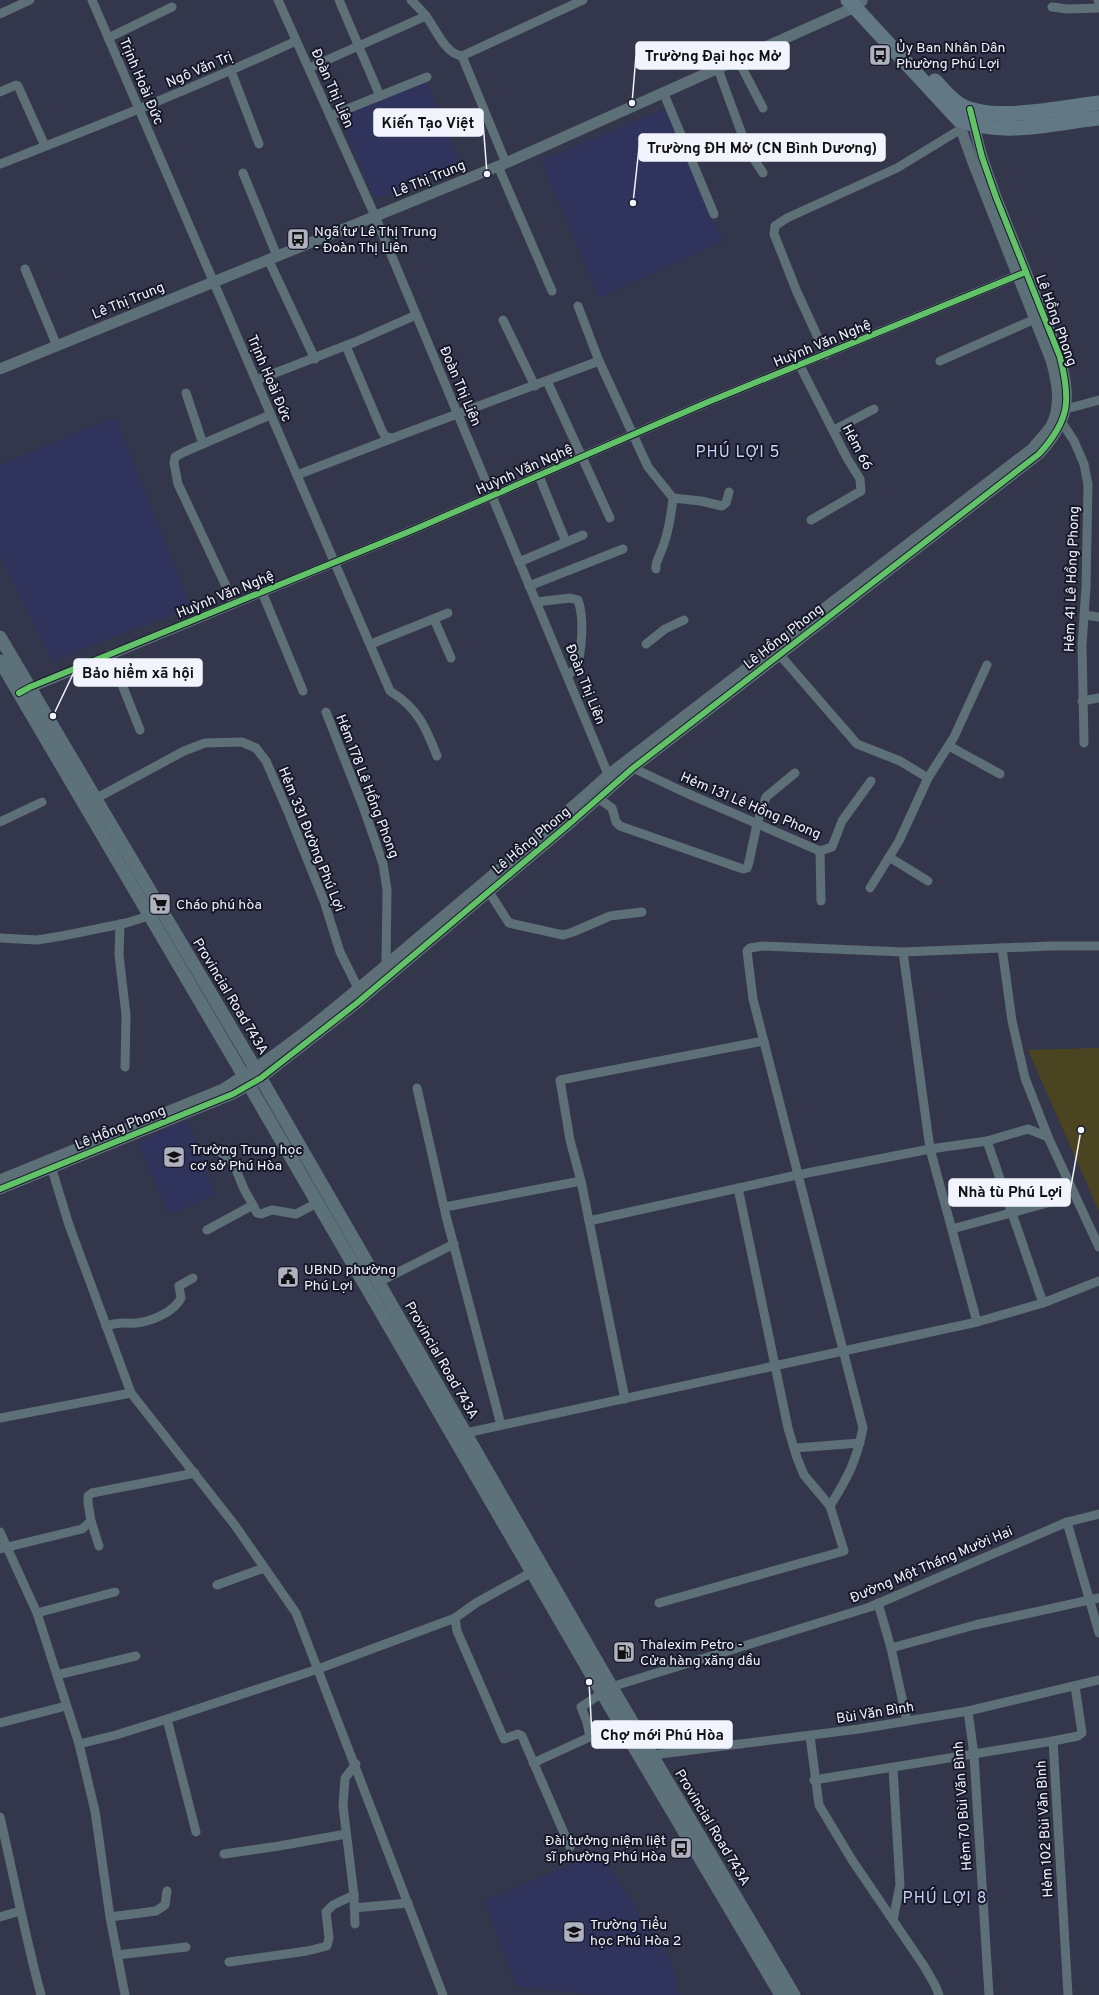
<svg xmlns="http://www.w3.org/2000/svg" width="1099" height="1995" font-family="Overpass,sans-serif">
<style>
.built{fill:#30345c}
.green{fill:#4b4421}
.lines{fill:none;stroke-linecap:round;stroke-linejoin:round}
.minor{stroke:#5d6f77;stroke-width:9}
.tertiary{stroke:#5d6f77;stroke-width:11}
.secondary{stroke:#5d717b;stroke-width:13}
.primary{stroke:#627884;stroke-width:15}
.cycleway-casing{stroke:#17192a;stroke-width:8}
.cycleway{stroke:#61c268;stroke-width:6}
.labels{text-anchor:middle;stroke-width:4;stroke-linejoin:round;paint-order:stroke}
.poi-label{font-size:14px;fill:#f1f3fd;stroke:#17192a;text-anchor:start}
.street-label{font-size:14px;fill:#f1f3fd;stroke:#17192a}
.quarter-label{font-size:16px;letter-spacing:1px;fill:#cad1f7;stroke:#17192a}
.leader{fill:none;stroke:#f1f3fd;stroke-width:1.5}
.callout-dot{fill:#f1f3fd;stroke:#17192a;stroke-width:1.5}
.callout{fill:#f1f3fd;stroke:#f1f3fd;stroke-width:1.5}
.callout-label{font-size:15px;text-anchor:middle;font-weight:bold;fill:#111}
</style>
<rect width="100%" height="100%" fill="#34374b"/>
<g class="built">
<polygon points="426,81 460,163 381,198 373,195 339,116"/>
<polygon points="668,108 723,241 599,298 541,160"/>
<polygon points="115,417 191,607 52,661 0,557 0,465"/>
<polygon points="187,1120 210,1172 206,1174 215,1195 169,1215 137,1142"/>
<polygon points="599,1852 672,1963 679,1995 598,1995 516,1986 485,1901"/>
</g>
<polygon class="green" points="1099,1048 1099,1211 1028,1050"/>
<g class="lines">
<g class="minor">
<path d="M92 0 390 691C418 708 426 728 437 756"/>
<polyline points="278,0 375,216 610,779"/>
<polyline points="339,0 380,96"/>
<path d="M411 0C416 5 421 10 426 16 436 29 445 54 462 56L583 0"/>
<polyline points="1098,0 1099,2"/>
<polyline points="1052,7 1067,9 1099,8"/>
<polyline points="0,14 30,0"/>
<polyline points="108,38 172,7"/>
<polyline points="462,56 506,163"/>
<polyline points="738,60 763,108"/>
<polyline points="309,68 426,16"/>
<polyline points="718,69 747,148 763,173"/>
<polyline points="231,71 259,144"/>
<polyline points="0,92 16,85 18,86 45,146"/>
<polyline points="664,94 714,214"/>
<polyline points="330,116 427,77"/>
<path d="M0 164C100 125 199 86 296 41"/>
<polyline points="498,166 552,291"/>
<polyline points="243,173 277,256"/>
<polyline points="268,259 315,359"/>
<polyline points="25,269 57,346"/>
<path d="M578 306 599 361 648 467 673 498C671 517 668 537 660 554 658 560 655 562 656 569"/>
<polyline points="503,320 535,386"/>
<polyline points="346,346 382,431 386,437 393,438 599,361"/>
<polyline points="826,355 797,292 774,234 775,226 787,218 897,168 961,129"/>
<polyline points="940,361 1035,319"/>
<polyline points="800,366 847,458 860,479 861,491 811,520"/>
<polyline points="257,380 355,342 416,315"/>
<polyline points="547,381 610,518"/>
<polyline points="186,393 203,444"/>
<polyline points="1066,409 1099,400"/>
<polyline points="1061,421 1074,441 1084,464 1088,485 1086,587 1082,645 1084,743"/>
<polyline points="834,430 874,409"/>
<polyline points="297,475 393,438"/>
<polyline points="539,476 566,542"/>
<polyline points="673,498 701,501 722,506 726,503 729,492"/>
<polyline points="519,562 583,535"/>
<polyline points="529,586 623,549"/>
<polyline points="262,592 303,691"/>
<path d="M536 602 570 598 578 600C585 620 581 647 578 667L568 675"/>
<polyline points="234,603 178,484 174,463 175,457 184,452 270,415"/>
<polyline points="1084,615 1099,617"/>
<polyline points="434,619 451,658"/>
<polyline points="371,644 448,613"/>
<polyline points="646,644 665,629 684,620"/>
<polyline points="110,654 140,730"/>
<polyline points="779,654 857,744 900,761 928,778"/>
<polyline points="26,690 413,530 708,402 1023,273"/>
<polyline points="1082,701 1099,698"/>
<polyline points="326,712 364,809 383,864 387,890 386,965"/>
<polyline points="949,746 1000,774"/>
<polyline points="633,768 684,792 820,851 832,847 842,821 871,781"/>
<polyline points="598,798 612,808 616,822 620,826 743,869 747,868 749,862 757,824 766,797 795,773"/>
<polyline points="95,799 184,751 205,743 242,742 256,748 266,761 289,814 324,901 340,952 358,988"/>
<polyline points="0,822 42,802"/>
<polyline points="820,851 821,901"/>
<polyline points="889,857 928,881"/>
<polyline points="870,888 899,841 928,778 954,737 987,665"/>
<polyline points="489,892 509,923 563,935 573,932 610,916 642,912"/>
<polyline points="120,924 119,955 126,1015 125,1067"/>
<polyline points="0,938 37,940 62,936 126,923 149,916"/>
<polyline points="1002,948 1012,1021 1025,1078 1048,1137 1099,1247"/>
<polyline points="903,952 930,1149 977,1322"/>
<polyline points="417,1088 446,1216 501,1425"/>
<polyline points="987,1141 1043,1303"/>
<path d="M220 1152C235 1159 238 1177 245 1191 249 1198 253 1205 257 1213L261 1214 272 1210 296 1214 317 1203"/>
<polyline points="50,1163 69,1225 131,1393 234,1524 296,1613 443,1995"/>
<polyline points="445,1207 581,1181"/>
<polyline points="589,1221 797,1175 930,1149 987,1141 1028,1129 1048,1137"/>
<polyline points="952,1229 1062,1199"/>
<polyline points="207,1230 253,1205"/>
<polyline points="379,1282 454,1244"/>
<path d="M106 1326C121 1321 123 1324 137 1323 152 1321 174 1312 181 1298L179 1286 193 1278"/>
<polyline points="625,1399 581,1181 570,1140 560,1080 764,1041"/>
<polyline points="0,1418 131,1393"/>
<polyline points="466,1433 977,1322 1043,1303 1099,1281"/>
<polyline points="795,1448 860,1443"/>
<path d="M830 1506C848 1477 856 1462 863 1428L753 999 747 951 750 948 763 946 903 952 1051 946H1099"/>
<polyline points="91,1521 99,1546"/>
<polyline points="1067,1522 1099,1633"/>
<polyline points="0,1532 37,1613 79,1744 95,1811 110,1917 125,1995"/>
<polyline points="0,1549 82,1529 91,1521 88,1503 88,1496 92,1493 195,1473"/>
<polyline points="217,1585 264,1568"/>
<polyline points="659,1603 844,1551 830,1506 804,1475 797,1458 788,1428 738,1188"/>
<polyline points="878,1603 891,1648 907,1721"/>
<polyline points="37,1613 115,1592"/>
<polyline points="455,1618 457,1631 504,1739 518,1734 522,1736 570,1847"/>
<polyline points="891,1648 975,1625 1099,1598"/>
<polyline points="57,1675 136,1656"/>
<polyline points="611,1687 870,1607 1067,1522 1099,1514"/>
<polyline points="968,1711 974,1755 989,1995"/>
<polyline points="167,1719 196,1832"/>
<polyline points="0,1723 66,1706"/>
<polyline points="810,1736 819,1805 852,1860 924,1966 935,1985 939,1995"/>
<polyline points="79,1744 116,1735 167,1719 318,1669 455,1618 476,1603 532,1572"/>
<polyline points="652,1755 859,1729 968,1711 1099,1680"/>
<polyline points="533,1763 590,1737 587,1722 581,1707 602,1693"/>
<polyline points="893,1768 900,1885 893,1920"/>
<polyline points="814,1780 1053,1741"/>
<path d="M0 1817C14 1877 25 1936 41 1995"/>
<polyline points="224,1854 279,1846 346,1834"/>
<polyline points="354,1908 408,1903"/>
<polyline points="0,1917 20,1911"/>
<polyline points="110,1917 156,1911 165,1905 167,1891"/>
<polyline points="355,1924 354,1895 343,1806 345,1778 356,1764"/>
<polyline points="117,1955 186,1947"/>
<polyline points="229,1962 307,1951 327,1946 329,1938 326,1912 333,1905 354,1895"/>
<polyline points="1068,1995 1053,1741 1078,1736 1082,1733 1075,1686"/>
</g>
<g class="tertiary">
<polyline points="0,369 506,163 855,7 862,1"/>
<path d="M0 1180 223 1089C290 1048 352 994 412 943 478 887 544 833 608 775L1033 448C1038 441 1046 434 1051 426 1062 405 1057 381 1051 360L972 160 961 129 959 114"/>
<path d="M0 1189 233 1094 261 1078 357 1003 568 825 633 768 1039 454C1070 420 1071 400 1060 357L996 197 982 157 972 118"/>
</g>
<g class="secondary">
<polyline points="0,637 255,1068 618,1698 794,1995"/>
<polyline points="0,661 235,1061 602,1693 781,1995"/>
</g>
<g class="primary">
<path d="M848 0 959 120C1005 137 1052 123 1099 118"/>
<path d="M935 81C942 88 950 99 959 104 991 124 1063 107 1099 103"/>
</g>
<g class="cycleway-casing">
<g id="cycleway">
<polyline points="19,693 30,687 413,530 708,402 1026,272"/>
<path d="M0 1189 233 1094 261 1078 357 1003 568 825 633 768 1039 454C1070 420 1071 400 1060 357L996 197 982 157 970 109"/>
</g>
</g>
<use href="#cycleway" class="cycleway"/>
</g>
<defs>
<g id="bus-square" transform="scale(1.15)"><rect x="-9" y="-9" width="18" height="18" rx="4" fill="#afb1bf" stroke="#17192a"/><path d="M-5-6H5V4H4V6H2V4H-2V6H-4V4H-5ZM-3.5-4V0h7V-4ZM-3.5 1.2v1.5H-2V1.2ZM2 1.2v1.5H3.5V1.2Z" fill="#111"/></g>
<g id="supermarket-square" transform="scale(1.15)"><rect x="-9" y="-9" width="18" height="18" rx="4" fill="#afb1bf" stroke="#17192a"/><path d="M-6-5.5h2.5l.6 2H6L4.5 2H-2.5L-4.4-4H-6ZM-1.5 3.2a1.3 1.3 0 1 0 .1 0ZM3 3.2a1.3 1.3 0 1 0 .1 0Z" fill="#111"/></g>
<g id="school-square" transform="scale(1.15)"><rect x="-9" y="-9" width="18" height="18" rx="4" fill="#afb1bf" stroke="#17192a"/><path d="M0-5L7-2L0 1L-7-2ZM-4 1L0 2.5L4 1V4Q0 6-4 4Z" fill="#111"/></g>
<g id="civic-square" transform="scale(1.15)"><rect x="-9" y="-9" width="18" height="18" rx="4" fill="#afb1bf" stroke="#17192a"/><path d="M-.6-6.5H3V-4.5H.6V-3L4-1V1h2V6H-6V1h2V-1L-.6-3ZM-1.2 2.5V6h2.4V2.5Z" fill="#111"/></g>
<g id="fuel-square" transform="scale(1.15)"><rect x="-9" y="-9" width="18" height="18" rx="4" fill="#afb1bf" stroke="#17192a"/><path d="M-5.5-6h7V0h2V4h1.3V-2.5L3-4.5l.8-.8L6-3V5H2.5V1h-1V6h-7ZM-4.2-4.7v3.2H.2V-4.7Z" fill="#111"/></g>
</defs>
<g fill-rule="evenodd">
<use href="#bus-square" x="880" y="55"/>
<use href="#bus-square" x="298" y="239"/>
<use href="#supermarket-square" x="160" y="904"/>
<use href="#school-square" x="174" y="1157"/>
<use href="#civic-square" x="288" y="1277"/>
<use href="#fuel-square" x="624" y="1652"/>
<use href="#bus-square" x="681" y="1848"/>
<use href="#school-square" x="574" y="1932"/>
</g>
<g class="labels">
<g class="poi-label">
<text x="896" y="52">Ủy Ban Nhân Dân<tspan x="896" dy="16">Phường Phú Lợi</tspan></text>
<text x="314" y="236">Ngã tư Lê Thị Trung<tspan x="314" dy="16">- Đoàn Thị Liên</tspan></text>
<text x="176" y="909">Cháo phú hòa</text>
<text x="190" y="1154">Trường Trung học<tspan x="190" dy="16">cơ sở Phú Hòa</tspan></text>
<text x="304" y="1274">UBND phường<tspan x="304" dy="16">Phú Lợi</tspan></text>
<text x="640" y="1649">Thalexim Petro -<tspan x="640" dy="16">Cửa hàng xăng dầu</tspan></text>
<text x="666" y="1845" text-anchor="end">Đài tưởng niệm liệt<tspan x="666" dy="16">sĩ phường Phú Hòa</tspan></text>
<text x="590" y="1929">Trường Tiểu<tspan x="590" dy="16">học Phú Hòa 2</tspan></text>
</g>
<g class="street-label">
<text transform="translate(199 69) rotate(-23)" y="5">Ngô Văn Trị</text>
<text transform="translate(142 81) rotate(67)" y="5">Trịnh Hoài Đức</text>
<text transform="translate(333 88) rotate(66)" y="5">Đoàn Thị Liên</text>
<text transform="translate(429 178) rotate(-22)" y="5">Lê Thị Trung</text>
<text transform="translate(128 300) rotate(-22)" y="5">Lê Thị Trung</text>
<text transform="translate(1057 320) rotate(70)" y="5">Lê Hồng Phong</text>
<text transform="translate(822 343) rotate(-22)" y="5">Huỳnh Văn Nghệ</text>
<text transform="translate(270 378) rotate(67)" y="5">Trịnh Hoài Đức</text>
<text transform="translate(461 386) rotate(67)" y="5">Đoàn Thị Liên</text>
<text transform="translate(858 447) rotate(62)" y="5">Hẻm 66</text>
<text transform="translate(524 469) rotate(-24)" y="5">Huỳnh Văn Nghệ</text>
<text transform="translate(1071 579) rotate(-88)" y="5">Hẻm 41 Lê Hồng Phong</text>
<text transform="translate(225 594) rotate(-22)" y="5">Huỳnh Văn Nghệ</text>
<text transform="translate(783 636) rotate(-38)" y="5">Lê Hồng Phong</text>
<text transform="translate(586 684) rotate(68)" y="5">Đoàn Thị Liên</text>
<text transform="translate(368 786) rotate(69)" y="5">Hẻm 178 Lê Hồng Phong</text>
<text transform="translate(751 805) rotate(23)" y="5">Hẻm 131 Lê Hồng Phong</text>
<text transform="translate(312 839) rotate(68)" y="5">Hẻm 331 Đường Phú Lợi</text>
<text transform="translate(531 840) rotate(-40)" y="5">Lê Hồng Phong</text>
<text transform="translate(231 996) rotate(59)" y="5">Provincial Road 743A</text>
<text transform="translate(120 1127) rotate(-22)" y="5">Lê Hồng Phong</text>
<text transform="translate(442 1360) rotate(60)" y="5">Provincial Road 743A</text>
<text transform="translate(931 1564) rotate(-23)" y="5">Đường Một Tháng Mười Hai</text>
<text transform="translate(875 1712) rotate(-9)" y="5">Bùi Văn Bình</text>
<text transform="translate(962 1806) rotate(-94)" y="5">Hẻm 70 Bùi Văn Bình</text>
<text transform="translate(713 1827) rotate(59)" y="5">Provincial Road 743A</text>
<text transform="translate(1044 1829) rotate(-93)" y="5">Hẻm 102 Bùi Văn Bình</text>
</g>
<g class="quarter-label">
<text x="738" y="457">PHÚ LỢI 5</text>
<text x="945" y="1903">PHÚ LỢI 8</text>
</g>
</g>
<path class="leader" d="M632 103L636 56M487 174L483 122M633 203L639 148M53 716L74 672M1081 1130L1070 1192M589 1682L592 1735"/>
<g class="callout-dot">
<circle cx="632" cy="103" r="4"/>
<circle cx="487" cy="174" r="4"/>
<circle cx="633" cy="203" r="4"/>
<circle cx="53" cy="716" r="4"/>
<circle cx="1081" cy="1130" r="4"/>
<circle cx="589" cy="1682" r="4"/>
</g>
<g class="callout">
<rect x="636" y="42" width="153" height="27" rx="4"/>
<rect x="374" y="109" width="109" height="27" rx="4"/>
<rect x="639" y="134" width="246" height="27" rx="4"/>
<rect x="74" y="659" width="128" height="27" rx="4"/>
<rect x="949" y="1179" width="121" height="27" rx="4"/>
<rect x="592" y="1721" width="140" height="27" rx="4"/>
</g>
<g class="callout-label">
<text x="713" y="61">Trường Đại học Mở</text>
<text x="428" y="128">Kiến Tạo Việt</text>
<text x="762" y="153">Trường ĐH Mở (CN Bình Dương)</text>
<text x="138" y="678">Bảo hiểm xã hội</text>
<text x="1010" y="1197">Nhà tù Phú Lợi</text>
<text x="662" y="1740">Chợ mới Phú Hòa</text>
</g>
</svg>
